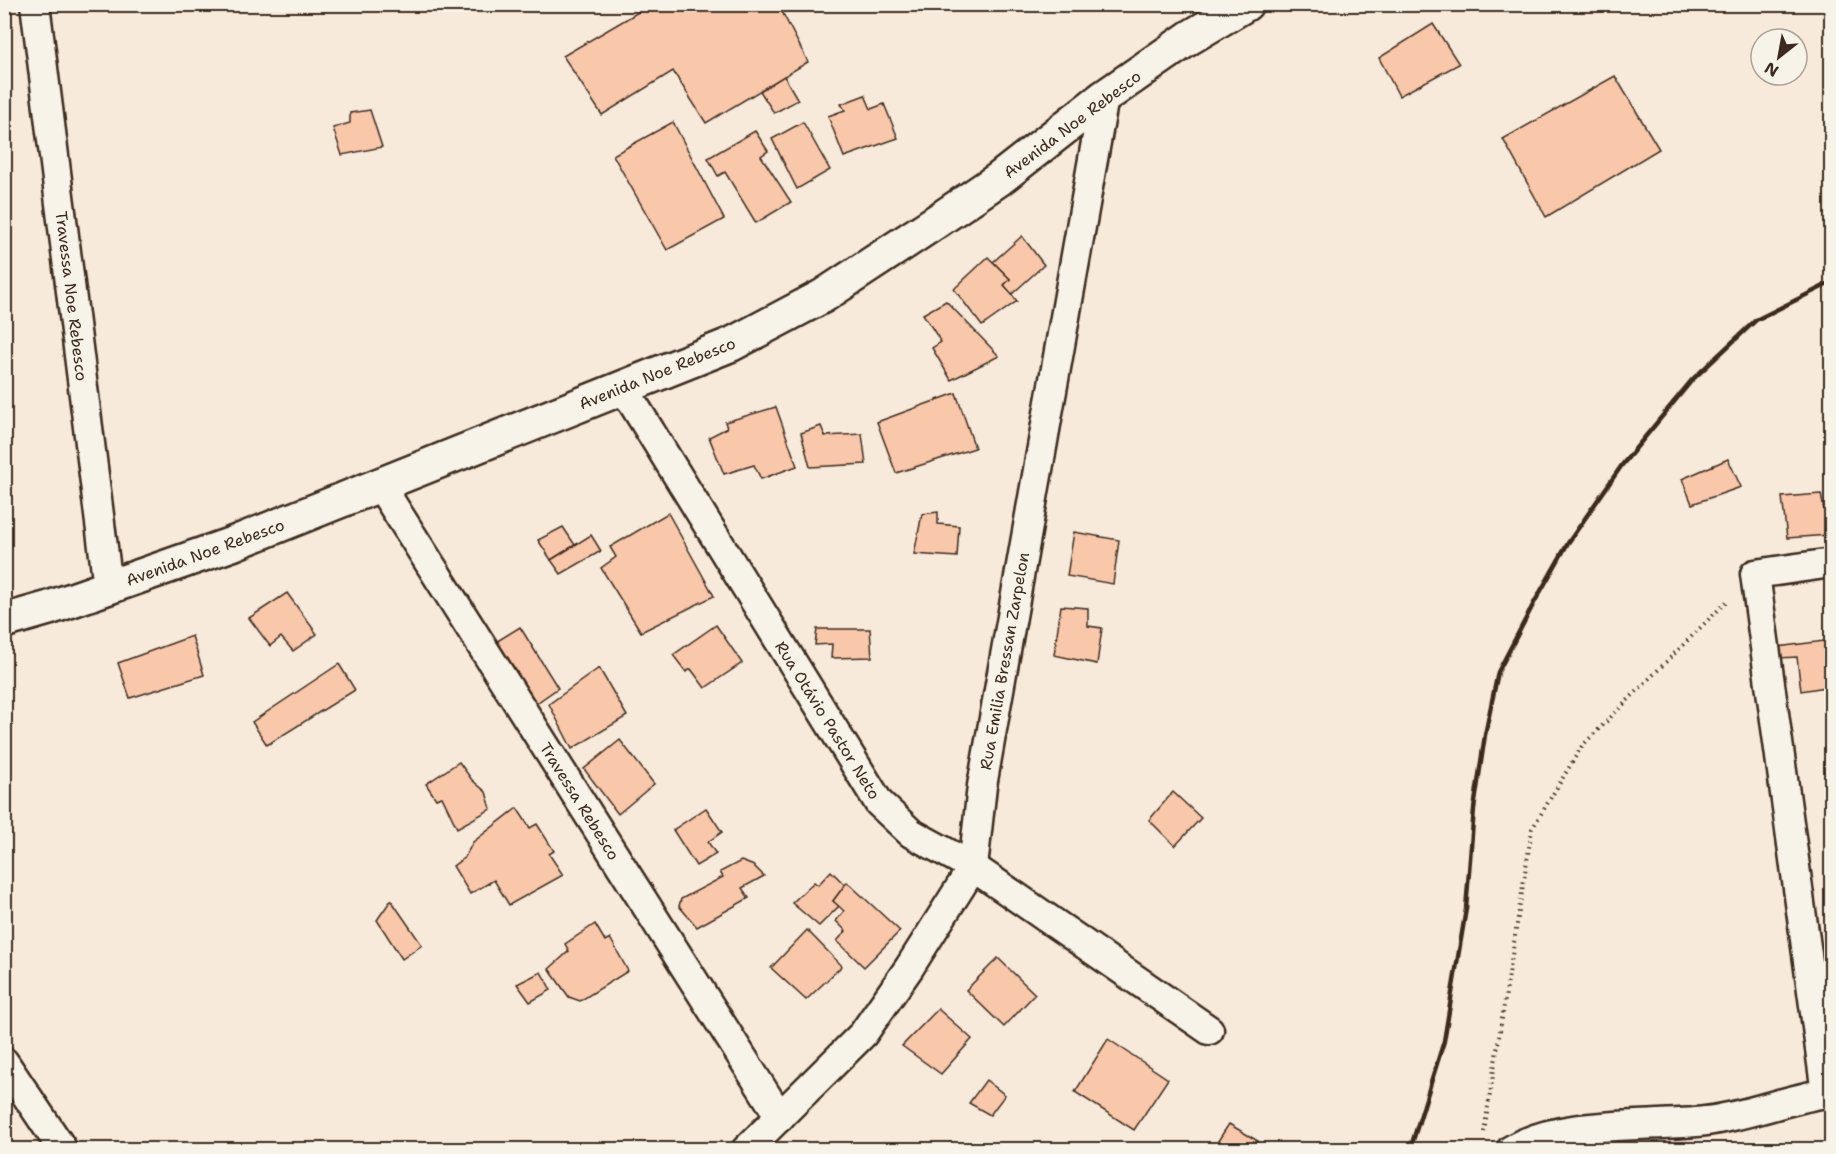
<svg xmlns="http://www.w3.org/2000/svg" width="1836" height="1154" font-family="'Shantell Sans',sans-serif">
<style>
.building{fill:#f9c7a9;stroke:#3b2a1e;stroke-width:1.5}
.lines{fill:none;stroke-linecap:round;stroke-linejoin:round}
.street-casing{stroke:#3b2a1e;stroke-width:33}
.secondary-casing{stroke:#3b2a1e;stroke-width:38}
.path{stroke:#3b2a1e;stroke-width:4;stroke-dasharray:1.5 4.5;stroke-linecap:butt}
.street{stroke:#f7f3e8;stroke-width:28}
.secondary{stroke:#f7f3e8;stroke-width:33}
.rail{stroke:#3b2a1e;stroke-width:4.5}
.labels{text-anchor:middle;stroke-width:4.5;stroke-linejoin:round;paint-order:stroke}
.street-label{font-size:16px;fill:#3b2a1e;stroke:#f7f3e8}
</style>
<rect width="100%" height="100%" fill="#f7eadb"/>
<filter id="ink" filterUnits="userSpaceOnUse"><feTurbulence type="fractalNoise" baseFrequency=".0167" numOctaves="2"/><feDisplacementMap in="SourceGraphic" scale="12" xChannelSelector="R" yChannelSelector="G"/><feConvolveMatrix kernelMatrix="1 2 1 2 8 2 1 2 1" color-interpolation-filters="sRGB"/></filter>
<g filter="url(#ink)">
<g class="building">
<polygon points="652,4 778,4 808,62 706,123 673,71 602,115 563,56"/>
<polygon points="1433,24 1459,64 1399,96 1379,58"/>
<polygon points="784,76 798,100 774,113 760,91"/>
<polygon points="1615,76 1659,149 1546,217 1503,139"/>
<polygon points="865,95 871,109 884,104 898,138 844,157 828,116 845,110 841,104"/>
<polygon points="370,110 382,147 342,155 333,128 350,123 350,113"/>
<polygon points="673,122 724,219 667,250 613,155"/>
<polygon points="803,122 830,170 797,189 772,139"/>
<polygon points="755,131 768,151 761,156 791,202 756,223 725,172 718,176 708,158"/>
<polygon points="1022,236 1044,265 1012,294 1004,285 1010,279 993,262"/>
<polygon points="988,257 1010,279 1004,285 1017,301 982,326 954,289"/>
<polygon points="946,301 999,356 951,380 932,348 941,342 923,314"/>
<polygon points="956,393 975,448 896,473 877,422"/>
<polygon points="776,407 797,466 761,479 754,465 724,474 709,437 727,428 725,422"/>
<polygon points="821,426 825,436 862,434 866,464 810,467 801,433"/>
<polygon points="1728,459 1741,487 1692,504 1682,479"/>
<polygon points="1821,494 1829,535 1787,538 1782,497"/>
<polygon points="938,512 938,524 959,526 957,557 914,554 922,514"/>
<polygon points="668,513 714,596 641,632 601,568 616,557 610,547"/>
<polygon points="563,527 575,545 551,560 538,540"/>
<polygon points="1074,532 1119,540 1113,584 1067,576"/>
<polygon points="591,535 601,551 561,574 551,560"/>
<polygon points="287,593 317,634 293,651 281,637 270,646 249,618"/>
<polygon points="1061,606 1088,608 1088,626 1102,628 1097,664 1054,655"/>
<polygon points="716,625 742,663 705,688 691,669 686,672 673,655"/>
<polygon points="520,627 558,688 531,707 491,645"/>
<polygon points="817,629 870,629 872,657 831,658 832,644 815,645"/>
<polygon points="192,636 204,675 130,698 118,663"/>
<polygon points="1832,640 1832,686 1801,691 1797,657 1778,658 1777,647"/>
<polygon points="339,664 355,690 267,745 252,722"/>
<polygon points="599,668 627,716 572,749 549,704"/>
<polygon points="620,740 654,784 618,814 584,769"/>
<polygon points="459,762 472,780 486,792 491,809 457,828 442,797 436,799 426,784"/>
<polygon points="1173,792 1201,818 1175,846 1149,820"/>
<polygon points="517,808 530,828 537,824 554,851 549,854 563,875 509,905 494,880 470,894 453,866 465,857 473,842"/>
<polygon points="706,808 722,832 708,842 716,854 696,866 673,830"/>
<polygon points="741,861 754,866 764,876 742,888 749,898 697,927 679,906 681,899 723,877 720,872"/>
<polygon points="831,871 845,885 833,901 839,906 819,926 792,903 814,882 818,885"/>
<polygon points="847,882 900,931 864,967 837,941 846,931 836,921 844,911 833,901"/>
<polygon points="391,900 422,945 402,959 377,920"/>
<polygon points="595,924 605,941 610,938 628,971 580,1001 569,997 549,969 569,951 565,944"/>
<polygon points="807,930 842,966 806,1000 771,968"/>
<polygon points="998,958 1035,994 1004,1027 966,990"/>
<polygon points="541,972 551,990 530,1002 517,984"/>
<polygon points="938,1009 972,1039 941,1074 902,1046"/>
<polygon points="1108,1039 1168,1079 1134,1130 1075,1092"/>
<polygon points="986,1080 1005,1095 990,1115 969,1103"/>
<polygon points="1229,1124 1258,1141 1254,1150 1212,1150"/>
</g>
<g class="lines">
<g class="street-casing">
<g id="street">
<polyline points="35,4 108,587"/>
<polyline points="623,387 879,803 911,833 973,867 1209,1030"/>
<polyline points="380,485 780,1117"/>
<polyline points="4,1062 63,1150"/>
<polyline points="1826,1093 1755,574 1832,563"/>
<polyline points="746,1150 863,1034 909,968 973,867 982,786 1104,97"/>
<path d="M1511 1150C1561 1119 1648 1128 1706 1121 1748 1116 1789 1098 1832 1092"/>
</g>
</g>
<g class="secondary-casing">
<polyline id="secondary" points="4,621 49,608 232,544 732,344 823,296 934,223 999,179 1104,97 1189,38 1246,4"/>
</g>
<polyline class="path" points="1484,1132 1532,829 1582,746 1726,602"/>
<use href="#street" class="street"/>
<use href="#secondary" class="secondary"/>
<polyline class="rail" points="1410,1150 1444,1041 1466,909 1474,809 1485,735 1498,672 1534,603 1568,543 1622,465 1692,380 1756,320 1832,282"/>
</g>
</g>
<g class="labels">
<g class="street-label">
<text transform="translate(1072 124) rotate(-37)" y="6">Avenida Noe Rebesco</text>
<text transform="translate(72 296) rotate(83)" y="6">Travessa Noe Rebesco</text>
<text transform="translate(657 373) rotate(-22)" y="6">Avenida Noe Rebesco</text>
<text transform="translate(205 552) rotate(-20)" y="6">Avenida Noe Rebesco</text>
<text transform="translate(1004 661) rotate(-80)" y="6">Rua Emilia Bressan Zarpelon</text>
<text transform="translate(828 720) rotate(58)" y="6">Rua Otávio Pastor Neto</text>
<text transform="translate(580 801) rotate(58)" y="6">Travessa Rebesco</text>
</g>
</g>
<rect width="1836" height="1154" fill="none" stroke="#f7f3e8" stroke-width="24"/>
<rect x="12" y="12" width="1812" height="1130" fill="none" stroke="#3b2a1e" stroke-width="2" filter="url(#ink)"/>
<g transform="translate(1779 57) rotate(211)"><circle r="28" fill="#f7f3e8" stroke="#aca397" stroke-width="1.5"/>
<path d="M0-4.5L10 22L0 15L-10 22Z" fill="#3b2a1e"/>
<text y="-9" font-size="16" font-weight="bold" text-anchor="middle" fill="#3b2a1e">N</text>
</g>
</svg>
